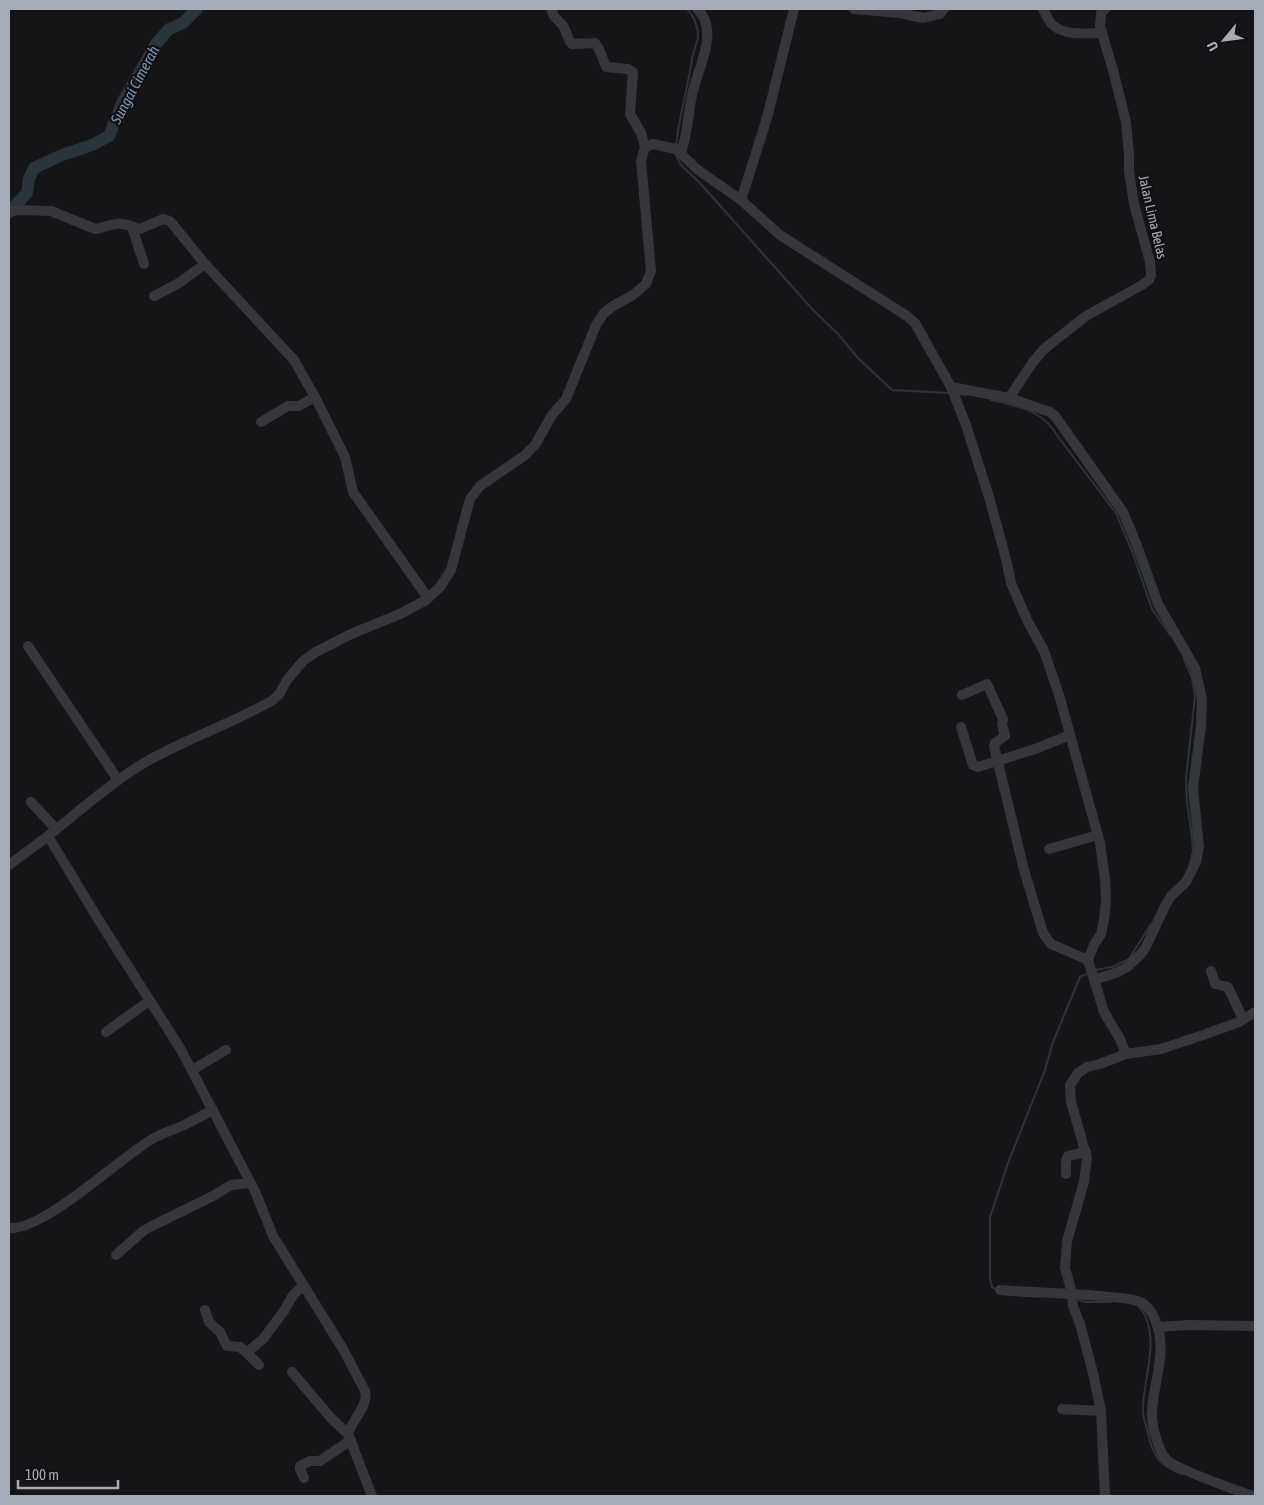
<svg xmlns="http://www.w3.org/2000/svg" width="1264" height="1505" font-family="'Asap Condensed',sans-serif">
<style>
.lines{fill:none;stroke-linecap:round;stroke-linejoin:round}
.stream{stroke:#2a343b;stroke-width:2}
.river{stroke:#2a343b;stroke-width:12}
.minor{stroke:#36373c;stroke-width:10}
.labels{text-anchor:middle;stroke-width:4.5;stroke-linejoin:round;paint-order:stroke}
.street-label{font-size:14px;fill:#a6abb8;stroke:#101012}
.water-label{font-size:15px;font-style:italic;fill:#7b99b5;stroke:#101012}
</style>
<rect width="100%" height="100%" fill="#151517"/>
<g class="lines">
<g class="stream">
<path d="M676 146C679 116 688 88 692 59 693 52 697 44 698 37 698 26 694 16 687 9"/>
<polyline points="676,155 681,165 699,182 813,310 839,335 858,358 892,390 950,393"/>
<polyline points="957,394 967,395"/>
<path d="M991 400C1021 407 1043 410 1059 438L1116 513 1132 551 1152 609 1170 635"/>
<polyline points="1184,659 1192,678 1195,697 1186,778 1187,802 1192,837 1193,851 1189,866"/>
<polyline points="1095,970 1112,967 1129,959 1151,924"/>
<polyline points="995,1289 992,1287 990,1278 990,1217 1008,1163 1045,1070 1053,1042 1080,977 1089,973"/>
<polyline points="1076,1299 1086,1302 1110,1302"/>
<path d="M1139 1306C1162 1335 1144 1374 1143 1407 1142 1416 1146 1424 1148 1433 1152 1455 1160 1466 1182 1474"/>
</g>
<polyline class="river" points="9,212 27,193 29,179 34,168 62,155 92,145 109,136 123,101 156,44 169,29 183,23 197,9"/>
<g class="minor">
<polyline points="551,9 554,16 564,27 570,42 572,44 595,43 599,49 606,67 628,69 633,72 630,114 641,133 645,147"/>
<polyline points="854,9 900,13 923,18 940,14 944,9"/>
<path d="M1043 9C1046 14 1049 23 1054 26 1066 36 1087 33 1102 33"/>
<path d="M681 153C687 135 688 118 691 100 694 80 710 48 707 29 706 21 703 14 697 9"/>
<polyline points="741,200 767,118 794,9"/>
<path d="M9 212 18 210 51 211 95 229C102 228 108 225 116 224 125 222 132 227 140 229L163 219 170 221 205 264 294 360 315 397 345 457 353 492 428 598"/>
<polyline points="132,227 144,264"/>
<polyline points="154,296 179,283 205,264"/>
<polyline points="951,387 1009,398 1033,362 1044,349 1086,316 1142,285 1149,280 1151,275 1150,262 1134,204 1129,171 1129,154 1126,122 1113,70 1100,26 1101,13 1105,9"/>
<polyline points="1009,398 1050,412 1055,416 1123,512 1136,543 1158,604 1195,668 1202,699 1201,726 1193,788 1199,847 1196,862 1186,882 1171,896 1165,906 1146,947 1140,955 1127,967 1118,972 1094,980"/>
<polyline points="261,422 288,406 299,406 315,397"/>
<polyline points="28,646 118,780"/>
<polyline points="962,695 987,684 1003,719 1002,724 1005,736 995,743 994,746 1024,870 1043,933 1051,944 1088,960"/>
<polyline points="961,727 973,765 978,767 1035,749 1070,735"/>
<polyline points="31,802 56,829"/>
<polyline points="1049,849 1098,835"/>
<polyline points="9,865 48,836"/>
<polyline points="1211,971 1215,984 1228,987 1243,1019"/>
<polyline points="106,1032 149,1001"/>
<polyline points="192,1070 226,1050"/>
<polyline points="1066,1174 1066,1161 1068,1156 1086,1152"/>
<path d="M9 1228C44 1231 120 1157 154 1138 163 1133 173 1130 182 1126 193 1121 203 1115 213 1110"/>
<polyline points="116,1255 143,1231 152,1226 213,1196 231,1185 250,1183"/>
<path d="M1000 1290C1036 1293 1073 1293 1110 1297 1120 1298 1131 1298 1140 1302 1148 1305 1153 1314 1156 1322 1168 1353 1153 1382 1152 1412 1151 1424 1158 1450 1166 1459 1175 1469 1236 1490 1253 1496"/>
<polyline points="205,1310 209,1322 220,1332 227,1346 240,1347 245,1351 250,1350 263,1339 284,1311 293,1295 303,1286"/>
<polyline points="1158,1327 1188,1325 1255,1326"/>
<polyline points="245,1351 259,1365"/>
<polyline points="292,1372 331,1418 348,1434"/>
<polyline points="1062,1409 1101,1411"/>
<polyline points="304,1478 300,1469 300,1466 310,1461 320,1461 351,1440"/>
<path d="M372 1496 348 1434C352 1420 369 1405 365 1391L343 1349 273 1236 255 1191 180 1048 98 919 48 836C78 812 107 786 139 766 182 740 230 725 273 700L280 693 287 680 303 661 316 652 351 634 400 614 426 600 440 587 451 570 470 499 480 486 524 456 535 445 552 415 566 399 596 325 604 313 613 306 633 295 646 284 651 271 641 161 645 147 653 144 676 149 698 170 741 200 780 235 907 316 915 323 951 387 966 425 989 497 1006 559 1011 583 1028 622 1044 651 1059 695 1100 843 1105 879 1106 900 1104 920 1101 934 1094 945 1088 960 1104 1012 1120 1039 1126 1054"/>
<polyline points="1105,1496 1101,1411 1093,1373 1080,1324 1073,1306 1072,1293 1065,1268 1067,1241 1084,1182 1087,1158 1071,1102 1070,1085 1078,1073 1087,1067 1100,1064 1126,1054 1161,1049 1203,1035 1239,1022 1255,1012"/>
</g>
</g>
<g class="labels">
<g class="street-label">
<text transform="translate(1153 217) rotate(77)" y="5">Jalan Lima Belas</text>
</g>
<g class="water-label">
<text transform="translate(135 85) rotate(-62)" y="5">Sungai Cimerah</text>
</g>
</g>
<rect width="1264" height="1505" fill="none" stroke="#a6abb8" stroke-width="20"/>
<g transform="translate(1224 40) rotate(241)" stroke="#101012" stroke-width="4" paint-order="stroke">
<path d="M0-4L9 19L0 12L-9 19Z" fill="#a6abb8"/>
<text y="-8" font-size="14" font-weight="bold" text-anchor="middle" fill="#a6abb8">U</text>
</g>
<path d="M18 1480v8h100v-8" fill="none" stroke="#a6abb8" stroke-width="2.5"/>
<text x="25" y="1480" font-size="15" fill="#a6abb8" stroke="#101012" stroke-width="4" paint-order="stroke">100 m</text>
</svg>
